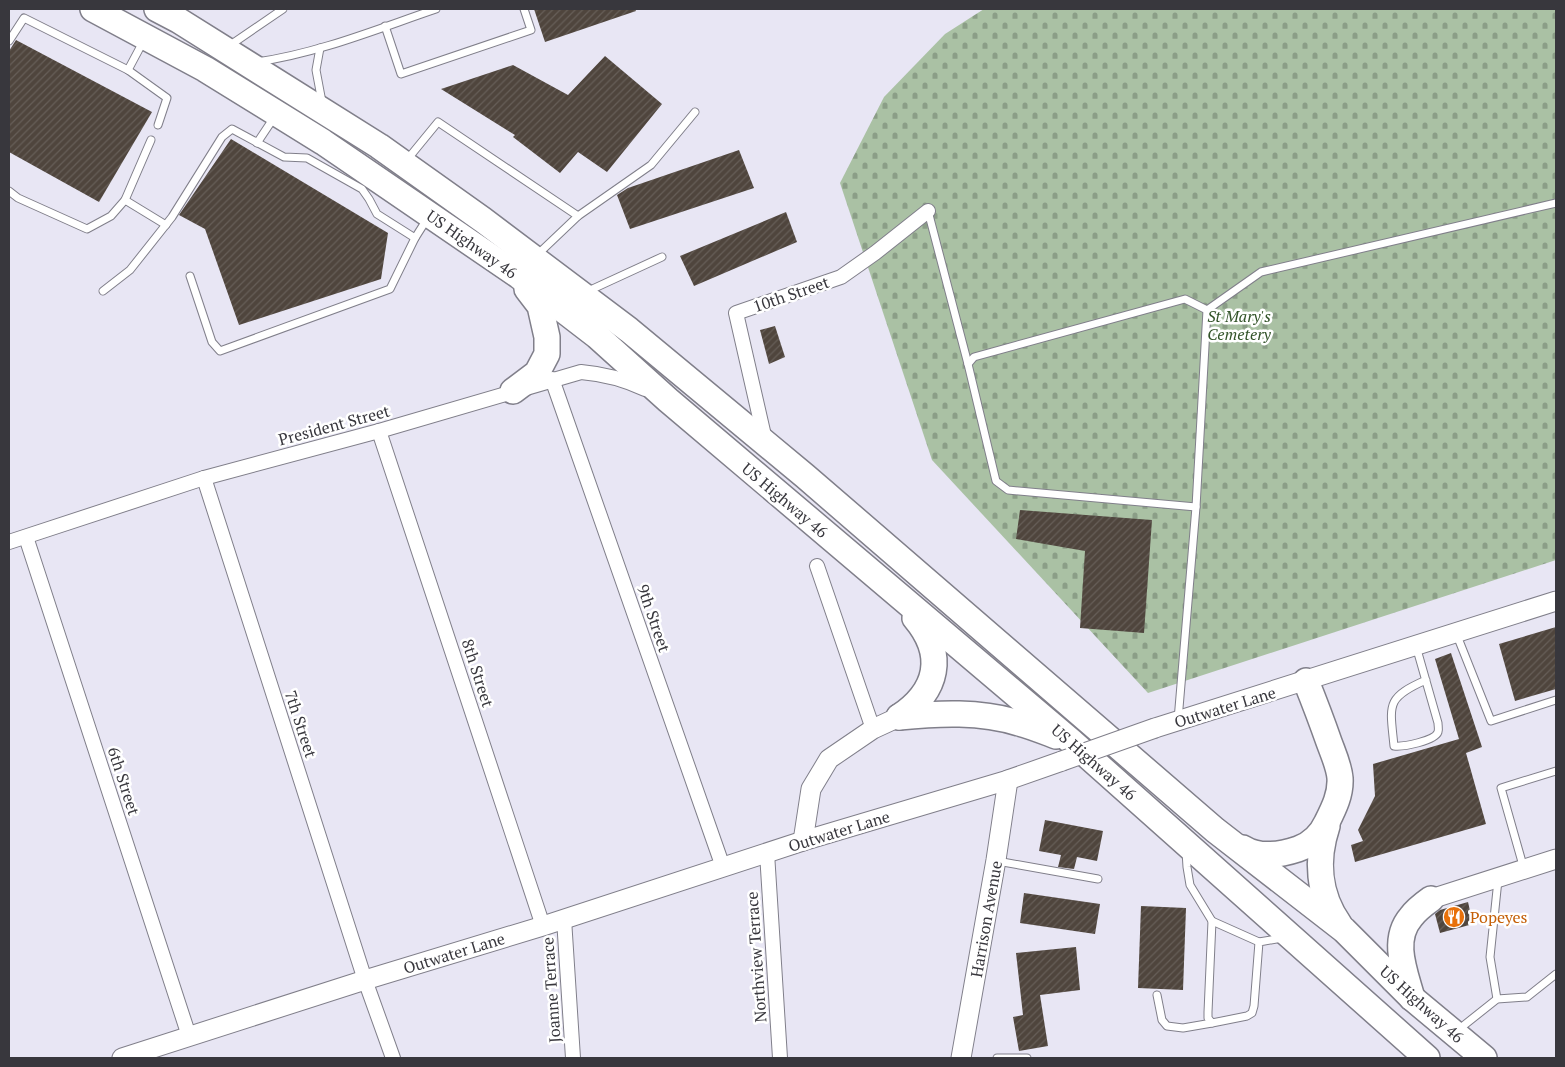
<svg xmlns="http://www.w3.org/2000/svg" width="1565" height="1067" font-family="'PT Serif',serif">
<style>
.cemetery{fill:url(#cemetery-stones)}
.building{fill:url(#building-hatch)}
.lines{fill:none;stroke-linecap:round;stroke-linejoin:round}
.lane-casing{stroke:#807f8a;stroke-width:9}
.street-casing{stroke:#807f8a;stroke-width:16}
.secondary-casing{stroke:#807f8a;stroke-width:21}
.highway-casing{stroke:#807f8a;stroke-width:28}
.lane{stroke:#fff;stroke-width:7}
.street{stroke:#fff;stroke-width:14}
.secondary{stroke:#fff;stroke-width:19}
.highway{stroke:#fff;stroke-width:25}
.secondary-bridge-casing{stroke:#807f8a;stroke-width:21;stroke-linecap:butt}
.secondary-bridge{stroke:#fff;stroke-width:19}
.labels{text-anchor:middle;stroke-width:5;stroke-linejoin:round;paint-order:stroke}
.street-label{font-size:16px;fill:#38373d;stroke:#fff}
.park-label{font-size:16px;font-style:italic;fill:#325328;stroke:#fff}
.food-label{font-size:16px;fill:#c56008;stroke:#fff;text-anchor:start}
</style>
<defs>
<pattern id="cemetery-stones" width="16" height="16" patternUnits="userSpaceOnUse" patternTransform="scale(1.25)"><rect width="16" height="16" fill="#aac1a4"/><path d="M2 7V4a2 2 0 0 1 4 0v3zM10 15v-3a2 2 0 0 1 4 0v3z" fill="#8b9e87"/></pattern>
<pattern id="building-hatch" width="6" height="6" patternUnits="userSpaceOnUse" patternTransform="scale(1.25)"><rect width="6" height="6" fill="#4f453d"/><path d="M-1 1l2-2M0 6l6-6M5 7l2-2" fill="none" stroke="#665e58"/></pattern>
</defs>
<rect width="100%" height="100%" fill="#e8e6f4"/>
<polygon class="cemetery" points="984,9 1556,9 1556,560 1148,693 932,460 840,183 884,97 945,34"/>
<g class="building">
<polygon points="534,9 635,9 636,11 545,42"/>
<polygon points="16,40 152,112 99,202 9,152 9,51"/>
<polygon points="605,56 662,104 607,172 578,152 560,173 513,137 515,135 441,89 513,65 568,95"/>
<polygon points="231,139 388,233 381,279 239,325 205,229 179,215"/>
<polygon points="739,150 754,188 630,229 617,195 628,188"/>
<polygon points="786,212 797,242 694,286 680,256"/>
<polygon points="775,326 785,357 769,364 760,330"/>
<polygon points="1020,510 1152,520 1144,633 1080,628 1085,551 1016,539"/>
<polygon points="1556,627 1556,689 1515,701 1499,644"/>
<polygon points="1451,653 1482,747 1466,753 1486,824 1355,862 1351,845 1363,841 1358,830 1375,796 1373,764 1459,739 1435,659"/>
<polygon points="1045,820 1103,831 1097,861 1077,857 1074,869 1058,867 1061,855 1039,851"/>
<polygon points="1024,893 1100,904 1095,934 1020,923"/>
<polygon points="1468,902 1473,924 1440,933 1435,914 1440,910"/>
<polygon points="1141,906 1186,908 1183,990 1138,988"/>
<polygon points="1076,947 1080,990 1040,995 1048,1046 1019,1051 1013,1017 1023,1015 1016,953"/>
</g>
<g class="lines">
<g class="lane-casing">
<g id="lane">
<polyline points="385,26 401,74 531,30 524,9"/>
<polyline points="9,41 24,18 128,70 144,40"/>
<polyline points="229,46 283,9"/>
<polyline points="320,48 316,70 322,102"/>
<path d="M257 62C319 53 377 29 436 9"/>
<polyline points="128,70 167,98 158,125"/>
<polyline points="257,143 275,116"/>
<polyline points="406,161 438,122 578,216"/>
<polyline points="9,191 18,198 87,229 111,216 125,200 166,225"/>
<polyline points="125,200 151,140"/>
<polyline points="928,211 968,364"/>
<polyline points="537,255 578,216 651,165 695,112"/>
<polyline points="190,276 212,342 220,351 390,289 415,238 427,219"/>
<polyline points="103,291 130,270 172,217 222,137 232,129 284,157 307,158 362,189 369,199 377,214 415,238"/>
<polyline points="586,292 662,257"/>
<polyline points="1196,507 1008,490 996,481 968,364 974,357 1185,299 1207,310"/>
<polyline points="1456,633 1491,721 1556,700"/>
<path d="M1416 646 1438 723C1438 726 1439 729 1438 732 1435 741 1403 747 1394 746 1390 705 1385 698 1426 680"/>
<polyline points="1178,720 1196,507 1207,310 1261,272 1556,203"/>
<polyline points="1186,851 1187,867 1190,885 1212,921 1208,1012 1208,1018 1212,1023 1247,1016 1252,1013 1254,1006 1259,942 1282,938"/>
<polyline points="997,861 1098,879"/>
<polyline points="1524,869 1501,788 1556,771"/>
<polyline points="1212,921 1259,942"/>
<polyline points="1157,995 1162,1020 1167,1026 1183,1028 1212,1023"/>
<polyline points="1497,999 1490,957 1498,880"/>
<polyline points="1458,1030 1497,999 1527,997 1556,974"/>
<polyline points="997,1058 1027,1058"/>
</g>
</g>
<g class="street-casing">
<g id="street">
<polyline points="552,379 723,867"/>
<polyline points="379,431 543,926"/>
<polyline points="765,440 736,313 841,277 875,253 928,211"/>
<polyline points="204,478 365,980 393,1058"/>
<polyline points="26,537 189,1036"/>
<path d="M9 542 204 478 379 431 581 372C604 374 624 379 645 389"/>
<polyline points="817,566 873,729"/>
<polyline points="767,853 780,1058"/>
<polyline points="564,919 573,1058"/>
</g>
</g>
<g class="secondary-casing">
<g id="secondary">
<polyline points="1155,728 1556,601"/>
<polyline points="803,841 811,789 829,759 873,729 899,717"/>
<polyline points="1431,899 1556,859"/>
<polyline points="122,1058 365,980 543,926 803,841 1008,780 1062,761"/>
<polyline points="961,1058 996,860 1008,780"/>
</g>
</g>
<g class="highway-casing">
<g id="highway">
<polyline points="93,9 205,69 323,142 519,276 597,336 668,400 1072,742 1427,1058"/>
<polyline points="157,9 178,20 379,146 483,220 629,330 805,476 1215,830 1344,930 1412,998 1484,1058"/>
<polyline points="513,391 537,373 547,354 547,337 540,306 527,289"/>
<path d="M899 717C939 713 980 711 1019 723 1031 726 1043 731 1056 736"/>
<path d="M899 717C938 691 946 655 915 618"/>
<path d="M1327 826C1316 859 1318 894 1339 924"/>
<path d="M1243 848C1259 858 1280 855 1298 849 1312 844 1321 835 1327 822 1334 808 1341 794 1340 778 1339 766 1333 753 1329 742 1322 722 1314 701 1306 681"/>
<path d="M1412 998C1405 972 1391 940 1411 917 1416 910 1424 904 1431 899"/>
</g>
</g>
<use href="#lane" class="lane"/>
<use href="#street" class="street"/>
<use href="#secondary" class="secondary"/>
<use href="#highway" class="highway"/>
<g class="secondary-bridge-casing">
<polyline id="secondary-bridge" points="1062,761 1155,728"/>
</g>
<use href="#secondary-bridge" class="secondary-bridge"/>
</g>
<defs>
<g id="restaurant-disc" transform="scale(1.125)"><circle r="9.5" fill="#e8710a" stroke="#fff"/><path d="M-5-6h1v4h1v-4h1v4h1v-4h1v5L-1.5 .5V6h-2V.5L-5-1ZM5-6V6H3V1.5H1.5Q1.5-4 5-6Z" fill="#fff"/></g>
</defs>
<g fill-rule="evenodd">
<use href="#restaurant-disc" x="1454" y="917"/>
</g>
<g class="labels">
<g class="street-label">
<text transform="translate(472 244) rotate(35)" y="6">US Highway 46</text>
<text transform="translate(791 294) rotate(-19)" y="6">10th Street</text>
<text transform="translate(334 425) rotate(-15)" y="6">President Street</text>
<text transform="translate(785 500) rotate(40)" y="6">US Highway 46</text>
<text transform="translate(654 618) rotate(71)" y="6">9th Street</text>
<text transform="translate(478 673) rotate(72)" y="6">8th Street</text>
<text transform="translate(1225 707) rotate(-17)" y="6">Outwater Lane</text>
<text transform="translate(301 724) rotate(72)" y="6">7th Street</text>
<text transform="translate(1094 762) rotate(41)" y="6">US Highway 46</text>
<text transform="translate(124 781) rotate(72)" y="6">6th Street</text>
<text transform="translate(839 831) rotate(-17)" y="6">Outwater Lane</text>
<text transform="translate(986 919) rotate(-80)" y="6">Harrison Avenue</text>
<text transform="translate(454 953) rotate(-17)" y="6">Outwater Lane</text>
<text transform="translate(756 957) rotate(-94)" y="6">Northview Terrace</text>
<text transform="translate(551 990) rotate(-94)" y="6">Joanne Terrace</text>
<text transform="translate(1422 1004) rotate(42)" y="6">US Highway 46</text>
</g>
<g class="park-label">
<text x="1239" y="322">St Mary's<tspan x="1239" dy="18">Cemetery</tspan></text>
</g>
<g class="food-label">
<text x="1470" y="923">Popeyes</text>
</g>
</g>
<rect width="1565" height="1067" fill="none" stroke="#38373d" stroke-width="20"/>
</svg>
